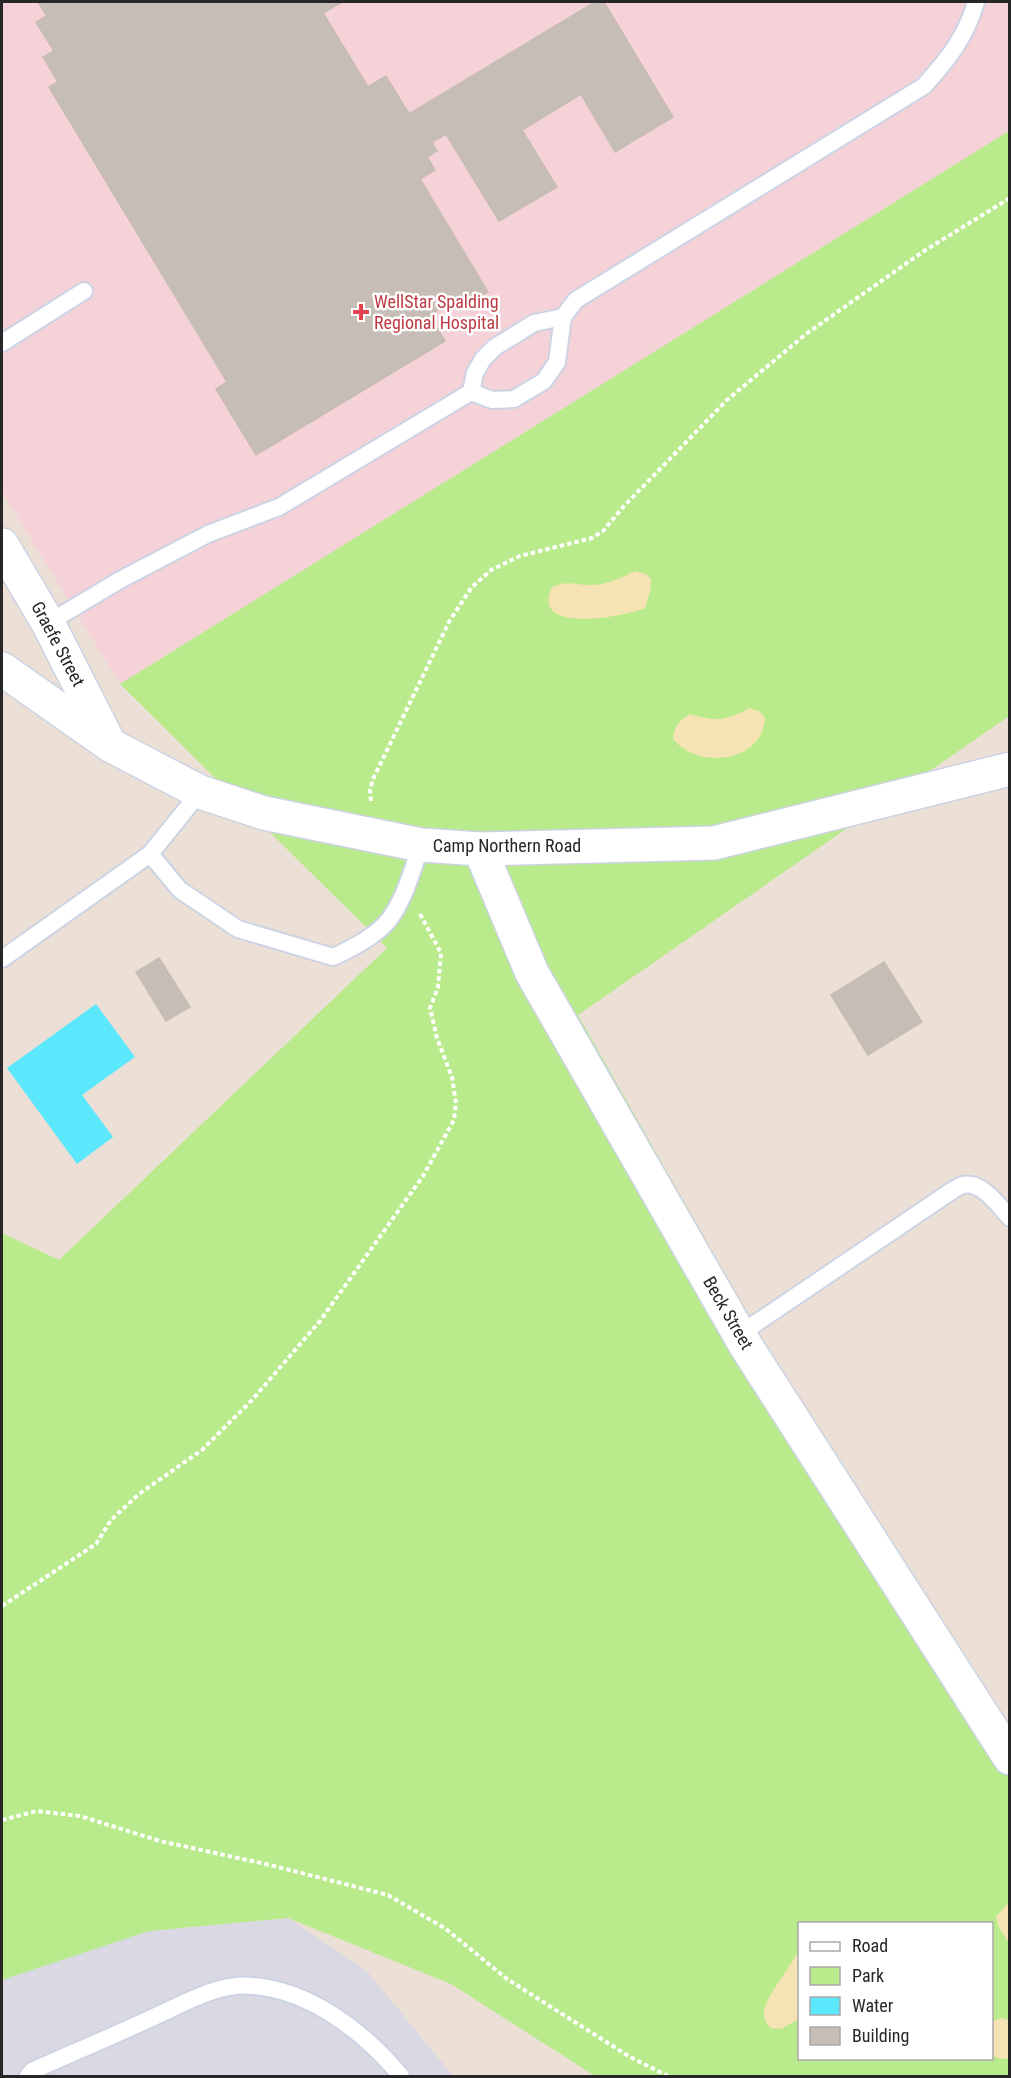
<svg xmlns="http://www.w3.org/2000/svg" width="1011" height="2078" font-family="'Roboto Condensed',sans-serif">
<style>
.industrial{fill:#dad8e3}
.medical{fill:#f5d2d8}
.green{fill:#b9ea8b;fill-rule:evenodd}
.sand{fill:#f6e3b4}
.water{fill:#5be8fc}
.building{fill:#c7bdb7;stroke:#c7bcb0;stroke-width:1.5}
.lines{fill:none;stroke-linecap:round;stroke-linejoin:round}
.lane-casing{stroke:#ccd3e3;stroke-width:20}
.street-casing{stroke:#ccd3e3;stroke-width:36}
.path{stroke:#fff;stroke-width:4;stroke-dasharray:4.5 3;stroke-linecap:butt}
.lane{stroke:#fff;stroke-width:16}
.street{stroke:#fff;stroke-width:33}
.health-dot{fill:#e0444e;stroke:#fff;stroke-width:2}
.labels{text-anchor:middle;stroke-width:5;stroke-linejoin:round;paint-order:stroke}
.health-label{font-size:18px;fill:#be3a42;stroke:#fff;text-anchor:start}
.street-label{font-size:18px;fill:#272727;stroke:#fff}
</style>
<rect width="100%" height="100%" fill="#ece0d6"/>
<polygon class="industrial" points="288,1918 367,1971 453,2076 2,2076 2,1980 149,1931"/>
<polygon class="medical" points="2,2 1009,2 1009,131 120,684 2,492"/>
<path class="green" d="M1009 131V716L578 1015 950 1670 1009 1744V2076H595L451 1984 288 1918 149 1931 2 1980V1233L59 1260 387 948 120 684ZM800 1924H992V2058H800Z"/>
<g class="sand">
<path d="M635 571 646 574 651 579V588L645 608C624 617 529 635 552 587 568 580 574 585 590 585 606 585 621 578 635 571Z"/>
<path d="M749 708 759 711 765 718C763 763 698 770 673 739 674 726 680 720 690 714 715 722 726 721 749 708Z"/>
<polygon points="1009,1902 1009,1943 999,1927 996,1917"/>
<path d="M799 1954V2019L781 2029 771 2028C767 2024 764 2020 764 2015 762 2001 789 1969 796 1955Z"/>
<polygon points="1002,2018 1009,2020 1010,2058 1000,2059 992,2055 992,2021"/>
</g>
<polygon class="water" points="96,1004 135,1057 82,1095 113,1137 77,1164 7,1068"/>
<g class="building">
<polygon points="38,2 342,2 323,13 368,87 386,76 409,114 595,2 604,2 673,117 615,152 581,94 522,130 557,187 499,221 446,134 432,142 437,151 427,157 435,170 420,179 488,292 473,301 467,292 429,315 445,341 256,455 216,389 227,382 49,87 58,82 43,57 54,51 36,22 47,16"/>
<polygon points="159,958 190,1007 166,1021 136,972"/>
<polygon points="884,962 922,1022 868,1055 831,995"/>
</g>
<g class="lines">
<g class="lane-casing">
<g id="lane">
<polyline points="2,343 84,291"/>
<polyline points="471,392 475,373 483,359 495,347 534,323 563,317"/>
<path d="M48 623 120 580 208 534 279 507 471 392 492 400 514 399 544 381 557 362 563 317 576 300 924 86C948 59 966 37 976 2"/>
<path d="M200 792 150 854 180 890 238 929 333 957C353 948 382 933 393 914 406 894 413 868 421 845"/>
<polyline points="2,959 150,854"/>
<path d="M740 1334 950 1192C953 1190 959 1186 963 1185 982 1181 999 1206 1010 1218"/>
<path d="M28 2076 32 2071C70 2054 108 2038 145 2021 178 2007 216 1982 253 1986 312 1991 365 2033 401 2076"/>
</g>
</g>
<g class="street-casing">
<g id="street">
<polyline points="2,545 48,623 108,741"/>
<polyline points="2,669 110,745 200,792 264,813 421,845 480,849 714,843 1010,769"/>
<polyline points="480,849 532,973 746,1346 1010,1758"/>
</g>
</g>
<g class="path">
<polyline points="371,801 370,790 373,779 450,620 472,587 491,570 520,556 592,538 603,531 624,506 727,400 806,334 924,251 1010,198"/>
<polyline points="2,1606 96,1544 111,1520 139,1494 202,1450 252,1400 320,1321 423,1176 454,1120 456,1103 452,1077 437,1038 430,1008 438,987 441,953 420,914"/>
<polyline points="2,1820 37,1811 80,1816 160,1841 270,1865 388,1895 446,1929 507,1979 630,2057 668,2076"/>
</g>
<use href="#lane" class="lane"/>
<use href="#street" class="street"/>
</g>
<path class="health-dot" d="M358 303h6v6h6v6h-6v6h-6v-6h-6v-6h6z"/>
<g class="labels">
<g class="health-label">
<text x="374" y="308">WellStar Spalding<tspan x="374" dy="21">Regional Hospital</tspan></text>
</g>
<g class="street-label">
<text transform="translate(58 644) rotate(62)" y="6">Graefe Street</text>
<text x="507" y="852">Camp Northern Road</text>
<text transform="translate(728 1313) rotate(60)" y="6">Beck Street</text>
</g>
</g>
<rect width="1011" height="2078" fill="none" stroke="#272727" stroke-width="6"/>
<rect x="798" y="1922" width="195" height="138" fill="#ffffff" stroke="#a9a9a9" stroke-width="1.5"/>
<rect x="810" y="1942" width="30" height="9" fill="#ffffff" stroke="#a9a9a9" stroke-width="1.5"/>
<text x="852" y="1952" font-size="18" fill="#272727">Road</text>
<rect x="810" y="1967" width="30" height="18" fill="#b9ea8b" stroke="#a9a9a9" stroke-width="1.5"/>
<text x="852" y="1982" font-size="18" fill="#272727">Park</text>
<rect x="810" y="1997" width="30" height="18" fill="#5be8fc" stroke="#a9a9a9" stroke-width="1.5"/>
<text x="852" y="2012" font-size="18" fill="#272727">Water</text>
<rect x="810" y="2027" width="30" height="18" fill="#c7bdb7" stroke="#a9a9a9" stroke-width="1.5"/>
<text x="852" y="2042" font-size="18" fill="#272727">Building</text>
</svg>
